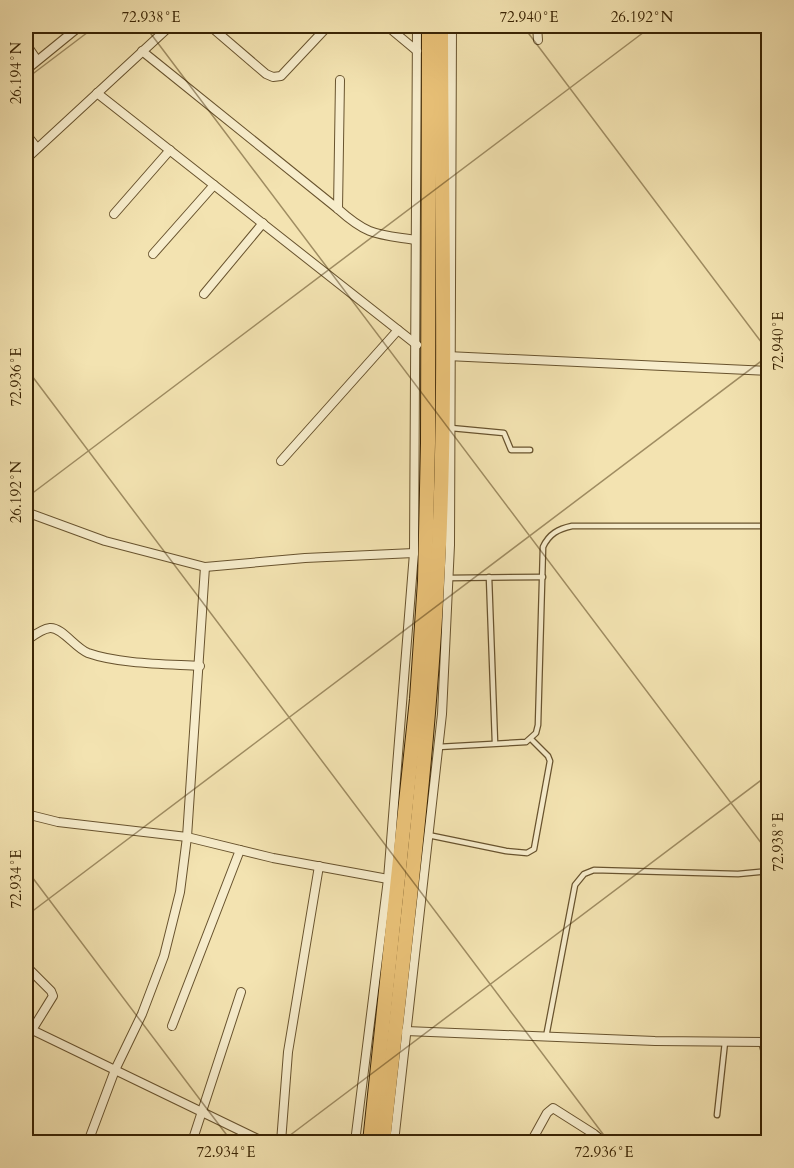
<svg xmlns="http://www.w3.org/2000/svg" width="794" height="1168" font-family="Cardo,serif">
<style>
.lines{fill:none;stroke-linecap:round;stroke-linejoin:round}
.service-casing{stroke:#68532e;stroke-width:7}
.minor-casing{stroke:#68532e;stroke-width:10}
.trunk-casing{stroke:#392303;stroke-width:16}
.service{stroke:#f7edcc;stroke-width:4.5}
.minor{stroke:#f7edcc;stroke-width:8}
.trunk{stroke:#eac278;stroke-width:14}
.ticks{fill:none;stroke:#392303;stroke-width:1.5;stroke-opacity:0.45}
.neatline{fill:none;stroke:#392303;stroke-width:2}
.ticks-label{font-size:15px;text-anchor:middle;fill:#392303}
</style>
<rect width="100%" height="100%" fill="#f3e3b1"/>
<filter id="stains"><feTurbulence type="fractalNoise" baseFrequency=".00333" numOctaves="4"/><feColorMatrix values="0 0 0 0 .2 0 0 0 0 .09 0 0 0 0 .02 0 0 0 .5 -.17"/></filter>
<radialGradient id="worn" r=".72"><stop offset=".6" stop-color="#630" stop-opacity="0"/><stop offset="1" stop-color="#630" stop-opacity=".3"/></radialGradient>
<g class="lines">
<g class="service-casing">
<g id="service">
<polyline points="451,428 504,433 511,450 530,450"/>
<polyline points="489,577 495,743"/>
<polyline points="449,578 543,577"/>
<path d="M438 747 526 742 536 733 538 725 543 547C549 534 558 529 572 526H768"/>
<polyline points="428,835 506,851 527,853 534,849 550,761 548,756 531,739"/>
<polyline points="546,1037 575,885 584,874 594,870 738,874 768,871"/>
<polyline points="717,1115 725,1042"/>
</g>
</g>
<g class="minor-casing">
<g id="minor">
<polyline points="210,26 266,74 273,77 281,76 328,26"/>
<polyline points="387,26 417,51"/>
<polyline points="537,26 538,40"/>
<polyline points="763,26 768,41"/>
<polyline points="26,44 37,60"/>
<path d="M142 51 338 209C368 236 377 234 415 240"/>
<polyline points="26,70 80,26"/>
<polyline points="97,93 417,345"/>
<polyline points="26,134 37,148"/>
<polyline points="26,159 170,26"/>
<polyline points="338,209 340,80"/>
<polyline points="114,214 170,150"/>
<polyline points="153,254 214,185"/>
<polyline points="204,294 263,223"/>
<polyline points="447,356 768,371"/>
<polyline points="281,461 398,330"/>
<polyline points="26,512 105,541 205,567 305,558 414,553"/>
<path d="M26 641C33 636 41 629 50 628 62 627 75 648 88 653 119 664 166 664 200 666"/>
<polyline points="26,814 58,822 187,837 273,858 388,879"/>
<polyline points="26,966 51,991 53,996 32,1030"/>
<polyline points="172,1026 240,850"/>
<polyline points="26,1027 264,1142"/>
<polyline points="406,1031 655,1041 768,1042"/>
<polyline points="763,1042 768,1062"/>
<polyline points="88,1142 115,1070 142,1014 164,956 180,892 187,837 205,567"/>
<polyline points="192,1142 241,992"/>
<polyline points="281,1142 288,1052 319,866"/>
<polyline points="355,1142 388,879 414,553 417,26"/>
<polyline points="394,1142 442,714 450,545 452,26"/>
<polyline points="531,1142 547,1113 553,1108 594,1134 604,1142"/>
</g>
</g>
<g class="trunk-casing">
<g id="trunk">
<polyline points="370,1142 417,699 425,581 428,443 429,26"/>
<path d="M383 1142C403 956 427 770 437 583 448 397 441 211 441 26"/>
</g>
</g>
<use href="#service" class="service"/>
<use href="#minor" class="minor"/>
<use href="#trunk" class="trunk"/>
</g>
<path class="ticks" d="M145 26 768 852M523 26 768 351M26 79 96 26M26 368 609 1142M26 498 652 26M26 869 232 1142M26 916 768 356M281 1142 768 775"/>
<rect width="794" height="1168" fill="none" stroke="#f3e3b1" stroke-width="66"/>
<rect x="33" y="33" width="728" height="1102" class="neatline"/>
<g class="ticks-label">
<text x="151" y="22">72.938°E</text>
<text x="529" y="22">72.940°E</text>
<text x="642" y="22">26.192°N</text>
<text transform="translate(16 73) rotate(-90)" y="5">26.194°N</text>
<text transform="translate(778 341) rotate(-90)" y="5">72.940°E</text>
<text transform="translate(16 377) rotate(-90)" y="5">72.936°E</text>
<text transform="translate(16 492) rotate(-90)" y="5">26.192°N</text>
<text transform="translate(778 842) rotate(-90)" y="5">72.938°E</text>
<text transform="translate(16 879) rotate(-90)" y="5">72.934°E</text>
<text x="226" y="1157">72.934°E</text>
<text x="604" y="1157">72.936°E</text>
</g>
<rect width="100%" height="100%" filter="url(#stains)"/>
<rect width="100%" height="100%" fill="url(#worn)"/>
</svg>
